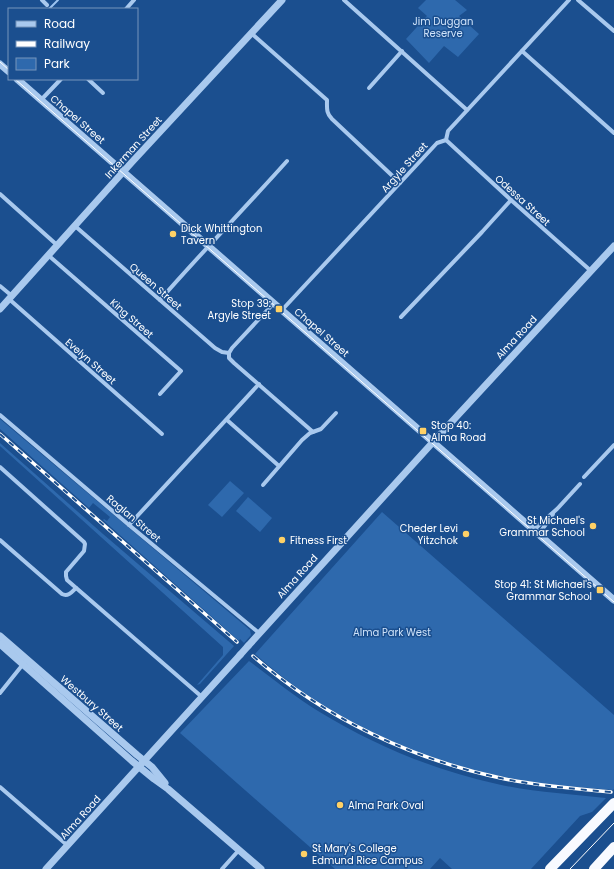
<svg xmlns="http://www.w3.org/2000/svg" width="614" height="869" font-family="Poppins,sans-serif">
<style>
.green{fill:#2e69ad}
.lines{fill:none;stroke-linecap:round;stroke-linejoin:round}
.stream{stroke:#9cc4f0;stroke-width:2}
.minor{stroke:#a9c9ee;stroke-width:4}
.tertiary{stroke:#a9c9ee;stroke-width:7}
.trunk{stroke:#f8faff;stroke-width:10}
.tram{stroke:#fff;stroke-width:1}
.rail-casing{stroke:#fff;stroke-width:3.5}
.rail{stroke:#1b4f8f;stroke-width:2;stroke-dasharray:6;stroke-linecap:butt}
.tertiary-bridge{stroke:#a9c9ee;stroke-width:7}
.poi-dot{fill:#ffd166;stroke:#1b4f8f;stroke-width:1.5}
.labels{text-anchor:middle;stroke-width:3;stroke-linejoin:round;paint-order:stroke}
.park-label{font-size:10px;fill:#cfe3fa;stroke:#1b4f8f}
.street-label{font-size:10px;fill:#fff;stroke:#1b4f8f}
.poi-label{font-size:10px;fill:#fff;stroke:#1b4f8f;text-anchor:start}
</style>
<rect width="100%" height="100%" fill="#1b4f8f"/>
<g class="green">
<polygon points="426,0 455,0 467,10 459,16 479,34 458,57 444,46 429,63 406,39 427,16 418,8"/>
<polygon points="0,419 250,630 251,635 244,643 240,639 239,641 103,520 104,519 107,521 110,517 93,503 89,508 0,429"/>
<polygon points="0,443 103,534 234,646 200,684 197,685 223,655 223,647 0,446"/>
<polygon points="230,481 244,493 222,517 208,505"/>
<polygon points="248,497 272,518 260,532 236,511"/>
<path d="M382 512 614 715V789L613 790C582 787 551 786 520 780 424 763 328 720 255 654Z"/>
<path d="M249 661C272 678 294 696 318 711 373 745 434 770 497 784 533 792 569 794 606 798L592 812 580 816 531 869H452L440 858 430 869H335L180 733Z"/>
</g>
<g class="lines">
<polyline class="stream" points="49,9 58,0"/>
<g class="minor">
<polyline points="42,0 47,5"/>
<polyline points="344,0 467,110"/>
<polyline points="578,0 614,31"/>
<polyline points="126,9 134,0"/>
<path d="M251 33 327 100C327 108 326 113 332 119L400 183"/>
<polyline points="522,51 614,133"/>
<polyline points="88,79 103,93"/>
<polyline points="369,88 402,51"/>
<polyline points="41,100 61,79"/>
<polyline points="446,140 511,200 591,271"/>
<polyline points="0,194 57,245"/>
<polyline points="75,226 215,348 222,352 229,353"/>
<polyline points="48,255 181,371 160,394"/>
<polyline points="0,286 12,296"/>
<polyline points="9,299 162,434"/>
<path d="M160 300C201 253 245 208 287 161"/>
<polyline points="282,310 437,143 446,140 448,131 569,0"/>
<polyline points="401,317 482,232 511,200"/>
<polyline points="229,353 229,358 234,363 313,432"/>
<polyline points="229,353 232,348 274,303"/>
<polyline points="0,415 129,525 259,633"/>
<polyline points="227,420 279,466"/>
<polyline points="0,467 84,542 85,544 84,551 66,572 66,576 67,580 202,697"/>
<polyline points="584,477 614,445"/>
<polyline points="263,485 302,440 310,433 321,429 336,413"/>
<polyline points="129,525 259,384"/>
<polyline points="534,530 540,524 557,509 580,484"/>
<polyline points="539,534 553,514"/>
<path d="M0 540 62 594C68 597 72 592 76 588"/>
<polyline points="0,693 24,663"/>
<polyline points="0,787 67,845"/>
<polyline points="222,869 239,850"/>
</g>
<g class="tertiary">
<polyline points="0,64 9,72"/>
<polyline points="17,79 614,600"/>
<polyline points="0,309 132,162 282,0"/>
<polyline points="0,636 137,755 152,767 165,783"/>
<polyline points="0,644 132,761 154,779 168,789 261,869"/>
<polyline points="248,646 434,441 614,246"/>
<polyline points="46,869 240,655"/>
</g>
<g class="trunk">
<polyline points="550,869 614,803"/>
<polyline points="594,869 614,847"/>
</g>
<g class="tram">
<polyline points="0,62 9,70"/>
<polyline points="15,79 614,602"/>
<polyline points="570,869 614,823"/>
</g>
<g class="rail-casing">
<g id="rail">
<polyline points="0,434 237,642"/>
<path d="M253 656C325 718 413 760 505 779 540 786 575 789 611 792"/>
</g>
</g>
<use href="#rail" class="rail"/>
<polyline class="tertiary-bridge" points="240,655 248,646"/>
</g>
<g class="poi-dot">
<circle cx="173" cy="234" r="4"/>
<rect x="275" y="305" width="8" height="8" rx="2"/>
<rect x="419" y="427" width="8" height="8" rx="2"/>
<circle cx="593" cy="526" r="4"/>
<circle cx="466" cy="534" r="4"/>
<circle cx="282" cy="540" r="4"/>
<rect x="596" y="586" width="8" height="8" rx="2"/>
<circle cx="340" cy="805" r="4"/>
<circle cx="304" cy="854" r="4"/>
</g>
<g class="labels">
<g class="park-label">
<text x="443" y="25">Jim Duggan<tspan x="443" dy="12">Reserve</tspan></text>
<text x="392" y="636">Alma Park West</text>
</g>
<g class="street-label">
<text transform="translate(78 119) rotate(41)" y="4">Chapel Street</text>
<text transform="translate(133 147) rotate(-48)" y="4">Inkerman Street</text>
<text transform="translate(404 167) rotate(-48)" y="4">Argyle Street</text>
<text transform="translate(523 200) rotate(42)" y="4">Odessa Street</text>
<text transform="translate(156 286) rotate(41)" y="4">Queen Street</text>
<text transform="translate(132 318) rotate(41)" y="4">King Street</text>
<text transform="translate(322 332) rotate(41)" y="4">Chapel Street</text>
<text transform="translate(516 337) rotate(-47)" y="4">Alma Road</text>
<text transform="translate(91 361) rotate(41)" y="4">Evelyn Street</text>
<text transform="translate(134 518) rotate(40)" y="4">Raglan Street</text>
<text transform="translate(297 576) rotate(-48)" y="4">Alma Road</text>
<text transform="translate(92 703) rotate(41)" y="4">Westbury Street</text>
<text transform="translate(80 817) rotate(-48)" y="4">Alma Road</text>
</g>
<g class="poi-label">
<text x="181" y="232">Dick Whittington<tspan x="181" dy="12">Tavern</tspan></text>
<text x="271" y="307" text-anchor="end">Stop 39:<tspan x="271" dy="12">Argyle Street</tspan></text>
<text x="431" y="429">Stop 40:<tspan x="431" dy="12">Alma Road</tspan></text>
<text x="585" y="524" text-anchor="end">St Michael's<tspan x="585" dy="12">Grammar School</tspan></text>
<text x="458" y="532" text-anchor="end">Cheder Levi<tspan x="458" dy="12">Yitzchok</tspan></text>
<text x="290" y="544">Fitness First</text>
<text x="592" y="588" text-anchor="end">Stop 41: St Michael's<tspan x="592" dy="12">Grammar School</tspan></text>
<text x="348" y="809">Alma Park Oval</text>
<text x="312" y="852">St Mary's College<tspan x="312" dy="12">Edmund Rice Campus</tspan></text>
</g>
</g>
<rect x="8" y="8" width="130" height="72" fill="#1b4f8f" stroke="#7695bc"/>
<rect x="16" y="21" width="20" height="6" fill="#a9c9ee" stroke="#7695bc"/>
<text x="44" y="28" font-size="12" fill="#ffffff">Road</text>
<rect x="16" y="41" width="20" height="6" fill="#ffffff" stroke="#7695bc"/>
<text x="44" y="48" font-size="12" fill="#ffffff">Railway</text>
<rect x="16" y="58" width="20" height="12" fill="#2e69ad" stroke="#7695bc"/>
<text x="44" y="68" font-size="12" fill="#ffffff">Park</text>
</svg>
